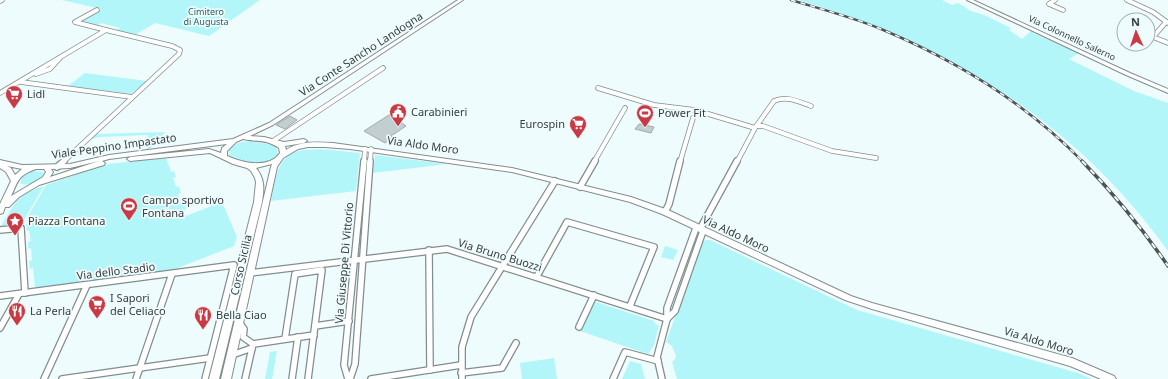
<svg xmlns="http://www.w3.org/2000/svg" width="1168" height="379" font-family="'Noto Sans',sans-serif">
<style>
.green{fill:#b2f6fa}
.building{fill:#c2cecf;stroke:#9fabab}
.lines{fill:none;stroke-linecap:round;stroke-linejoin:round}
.street-far1-casing{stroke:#828d8e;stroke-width:5.5}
.street-casing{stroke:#828d8e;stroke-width:8}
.secondary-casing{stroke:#828d8e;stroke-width:2}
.street-far1{stroke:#fff;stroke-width:4}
.street{stroke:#fff;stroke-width:5.5}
.secondary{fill:#fff;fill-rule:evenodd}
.rail-far1-casing{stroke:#4e5455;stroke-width:2.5}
.rail-casing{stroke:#4e5455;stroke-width:3.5}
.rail-far1{stroke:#effcfd;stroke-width:1.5;stroke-dasharray:5;stroke-linecap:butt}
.rail{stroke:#effcfd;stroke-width:2;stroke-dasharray:6;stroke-linecap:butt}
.labels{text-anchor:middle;stroke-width:3.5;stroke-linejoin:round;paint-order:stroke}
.far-park-label{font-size:9px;fill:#285e61;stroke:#effcfd}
.far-street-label{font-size:9px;fill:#383d3e;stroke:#effcfd}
.street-label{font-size:11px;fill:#383d3e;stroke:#effcfd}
.poi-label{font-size:11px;fill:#383d3e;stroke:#effcfd;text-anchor:start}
</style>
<rect width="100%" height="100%" fill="#effcfd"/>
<g class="green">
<polygon points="62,0 260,0 209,36 155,23 135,35 116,30 120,28 101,23 97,26 80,22 101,9"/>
<path d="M798 0H942L952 5 958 3 971 11 984 15 1011 28 1009 30 1022 39 1031 31 1033 33 1079 53 1069 59 1134 91 1168 103V251C1076 122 947 44 798 0Z"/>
<polygon points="85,73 147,81 131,94 68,86"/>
<polygon points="165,132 149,150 147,150 148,135 100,137 87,140 94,134"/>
<path d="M250 141 272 145 277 149 278 156C265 165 241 167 229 155V150C234 143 241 142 250 141Z"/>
<path d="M321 149 360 153 356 191 271 201C275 183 276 156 298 151 305 149 313 150 321 149Z"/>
<polygon points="368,154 361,248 360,250 358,249"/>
<polygon points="375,155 447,164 373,173"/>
<polygon points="166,158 171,172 174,171 176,177 173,178 176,187 179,186 181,193 178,194 181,203 184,202 186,209 184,211 186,216 222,202 237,237 234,246 175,269 35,288 33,268 30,269 29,261 32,260 31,248 28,249 28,242 31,241 29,230 27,231 26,224 29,223 28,216 46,185 108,164"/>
<path d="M34 171 43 172V176C37 183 27 187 20 183L23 176Z"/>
<path d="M44 186 22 223 13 224 14 222 10 225 1 226C16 202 15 196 44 186Z"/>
<polygon points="706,240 710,240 857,310 1078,373 1092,379 677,379 672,362 675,359 676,356 672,346 666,342 702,242"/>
<polygon points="665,246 678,250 673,260 661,257"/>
<polygon points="596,302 654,321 656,325 659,325 654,345 648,354 580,331 594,303"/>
<polygon points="277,351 272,379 265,379 270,352"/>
<polygon points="554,358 557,379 522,379 520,363"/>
<polygon points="630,361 641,364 645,379 622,379"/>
</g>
<g class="building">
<polygon points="389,115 406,126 391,136 393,137 385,143 364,131"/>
<polygon points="290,116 297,120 285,129 276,125"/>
<polygon points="639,124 654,127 651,133 635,129"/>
</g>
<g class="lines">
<g class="street-far1-casing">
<g id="street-far1">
<polyline points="1055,0 1049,4 1063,10"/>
<polyline points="1127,0 1153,12 1168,23"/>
<polyline points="0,1 2,0"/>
<polyline points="97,10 75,22 106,30"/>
<polyline points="1166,22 1153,37 1168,43"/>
<polyline points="36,74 50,69 60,58"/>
<polyline points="21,82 132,97"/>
<polyline points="598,88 654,105 695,110 755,128"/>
<polyline points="0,93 106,30 172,46 180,50 179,54 63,162"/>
<polyline points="758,126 763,126 832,151 876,158"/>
<polyline points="273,141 383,68"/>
<polyline points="364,162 365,149"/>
<polyline points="370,162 371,149"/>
<polyline points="594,162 625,108"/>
<polyline points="680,162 693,118"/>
<path d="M737 162 755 128 774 101C786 95 799 102 811 106"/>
</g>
</g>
<g class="street-casing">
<g id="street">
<polyline points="57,167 64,161"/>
<polyline points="580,187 595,161"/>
<polyline points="665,212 669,204 680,161"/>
<polyline points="700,229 737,161"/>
<polyline points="0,230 21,228 25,293"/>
<polyline points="429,250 430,370"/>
<polyline points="250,273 447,249 667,319"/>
<polyline points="537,276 567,222 654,247 630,306"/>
<polyline points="0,296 234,265 205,379"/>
<polyline points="667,319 675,311 703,231"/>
<polyline points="239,322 244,329 243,337 253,344 245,379"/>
<polyline points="315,326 349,321"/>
<polyline points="579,327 594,295"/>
<polyline points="0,328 19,294"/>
<polyline points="285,339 295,274 322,270 308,379"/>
<polyline points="253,344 314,335"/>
<polyline points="232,355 252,348"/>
<polyline points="461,373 502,368 516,343"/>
<polyline points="44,379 87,285"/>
<polyline points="62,379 210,358"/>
<polyline points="136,379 172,274"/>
<polyline points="292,379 298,337"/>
<polyline points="348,379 344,365 364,161"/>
<polyline points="350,379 355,364 370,161"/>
<polyline points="371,379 461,365"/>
<polyline points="462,379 462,347 471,317 555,181"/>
<polyline points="613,379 625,352 658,361"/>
<polyline points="662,379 657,357 667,319 667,308 696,228"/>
</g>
</g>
<g class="secondary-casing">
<g id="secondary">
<path d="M458 0H463L273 125 250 136 264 137 284 142 304 139 307 141 304 143 285 146 286 150C300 141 317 142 333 143L512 168 631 197 668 210 851 296 872 303 1072 358 1114 376 1116 379H1101L1070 366 872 309 845 300 662 214 630 202 512 172 350 149 325 147H308L298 149 283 158 277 167 231 379H221L271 167 272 164 256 168C265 179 264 189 262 202L219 379H209L254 202 256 182 255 178 251 171 247 168 233 164 210 153 130 161 127 159 130 157 209 149 221 153 222 148 227 144 109 159 102 161 105 163 104 165 39 185 19 197 9 207H5L3 213 0 214V204L11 181 6 172 0 168V160L22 165 70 164 109 155 233 139 269 123ZM243 139C257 142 266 139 279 148L280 153C269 169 242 163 227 156V151L236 142ZM99 161 50 177 53 172 51 169 70 168ZM7 166 22 169 15 175 11 168ZM36 169H44L46 172 43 177 11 196C19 180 17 176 36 169Z"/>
<polygon points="967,0 973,0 1130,73 1168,89 1168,93 1126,75"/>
</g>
</g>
<use href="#street-far1" class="street-far1"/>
<use href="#street" class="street"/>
<use href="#secondary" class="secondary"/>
<g class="rail-far1-casing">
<path id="rail-far1" d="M791 0C821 9 852 17 881 29 955 60 1027 104 1083 162"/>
</g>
<g class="rail-casing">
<path id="rail" d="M1082 161C1114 194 1142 228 1168 266"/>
</g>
<use href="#rail-far1" class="rail-far1"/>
<use href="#rail" class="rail"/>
</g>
<defs>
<g id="supermarket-pin" transform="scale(0.9)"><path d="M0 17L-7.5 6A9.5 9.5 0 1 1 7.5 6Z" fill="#ca3a45" stroke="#effcfd"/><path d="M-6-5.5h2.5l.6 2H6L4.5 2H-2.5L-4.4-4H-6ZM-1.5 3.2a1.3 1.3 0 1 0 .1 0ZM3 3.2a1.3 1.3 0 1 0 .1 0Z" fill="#fff"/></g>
<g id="civic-pin" transform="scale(0.9)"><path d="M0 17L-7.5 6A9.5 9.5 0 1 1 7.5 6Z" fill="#ca3a45" stroke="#effcfd"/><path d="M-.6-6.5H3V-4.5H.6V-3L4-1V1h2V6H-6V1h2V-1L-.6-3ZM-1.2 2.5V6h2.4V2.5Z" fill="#fff"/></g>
<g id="stadium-pin" transform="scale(0.9)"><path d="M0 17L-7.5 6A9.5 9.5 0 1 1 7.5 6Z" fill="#ca3a45" stroke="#effcfd"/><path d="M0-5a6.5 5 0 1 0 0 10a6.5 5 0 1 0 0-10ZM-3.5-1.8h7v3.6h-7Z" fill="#fff"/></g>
<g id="sight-pin" transform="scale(0.9)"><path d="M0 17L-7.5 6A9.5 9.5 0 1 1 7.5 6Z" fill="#ca3a45" stroke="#effcfd"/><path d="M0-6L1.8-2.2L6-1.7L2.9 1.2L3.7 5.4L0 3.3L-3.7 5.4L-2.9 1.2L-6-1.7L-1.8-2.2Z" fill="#fff"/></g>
<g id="restaurant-pin" transform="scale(0.9)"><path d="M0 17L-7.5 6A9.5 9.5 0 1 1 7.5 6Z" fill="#ca3a45" stroke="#effcfd"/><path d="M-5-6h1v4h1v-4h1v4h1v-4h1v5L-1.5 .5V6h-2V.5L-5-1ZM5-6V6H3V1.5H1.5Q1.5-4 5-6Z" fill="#fff"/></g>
</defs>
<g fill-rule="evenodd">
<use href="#supermarket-pin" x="14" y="94"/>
<use href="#civic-pin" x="398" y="112"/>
<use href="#stadium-pin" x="645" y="113"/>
<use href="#supermarket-pin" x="578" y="124"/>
<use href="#stadium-pin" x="129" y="206"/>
<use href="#sight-pin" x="15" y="221"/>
<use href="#supermarket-pin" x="97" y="304"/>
<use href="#restaurant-pin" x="17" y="311"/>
<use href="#restaurant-pin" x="203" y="315"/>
</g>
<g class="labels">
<g class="far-park-label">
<text x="206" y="15">Cimitero<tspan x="206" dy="10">di Augusta</tspan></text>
</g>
<g class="far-street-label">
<text transform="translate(1072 38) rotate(25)" y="3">Via Colonnello Salerno</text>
</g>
<g class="street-label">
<text transform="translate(361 54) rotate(-33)" y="4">Via Conte Sancho Landogna</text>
<text transform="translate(423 145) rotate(8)" y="4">Via Aldo Moro</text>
<text transform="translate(114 146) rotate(-8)" y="4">Viale Peppino Impastato</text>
<text transform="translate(736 234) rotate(25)" y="4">Via Aldo Moro</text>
<text transform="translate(500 255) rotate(17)" y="4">Via Bruno Buozzi</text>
<text transform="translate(344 263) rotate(-85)" y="4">Via Giuseppe Di Vittorio</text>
<text transform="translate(241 265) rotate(-77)" y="4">Corso Sicilia</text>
<text transform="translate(116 271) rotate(-7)" y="4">Via dello Stadio</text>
<text transform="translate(1039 341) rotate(17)" y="4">Via Aldo Moro</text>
</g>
<g class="poi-label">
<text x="27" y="98">Lidl</text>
<text x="411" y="116">Carabinieri</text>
<text x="658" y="117">Power Fit</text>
<text x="565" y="128" text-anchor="end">Eurospin</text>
<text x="142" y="204">Campo sportivo<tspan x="142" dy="13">Fontana</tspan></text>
<text x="28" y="225">Piazza Fontana</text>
<text x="110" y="302">I Sapori<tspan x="110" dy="13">del Celiaco</tspan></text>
<text x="30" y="315">La Perla</text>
<text x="216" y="319">Bella Ciao</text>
</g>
</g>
<g transform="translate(1136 32) rotate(357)"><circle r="19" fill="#effcfd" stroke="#a6b0b1"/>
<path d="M0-3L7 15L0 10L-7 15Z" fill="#ca3a45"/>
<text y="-6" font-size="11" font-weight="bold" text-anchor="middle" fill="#383d3e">N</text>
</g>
</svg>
